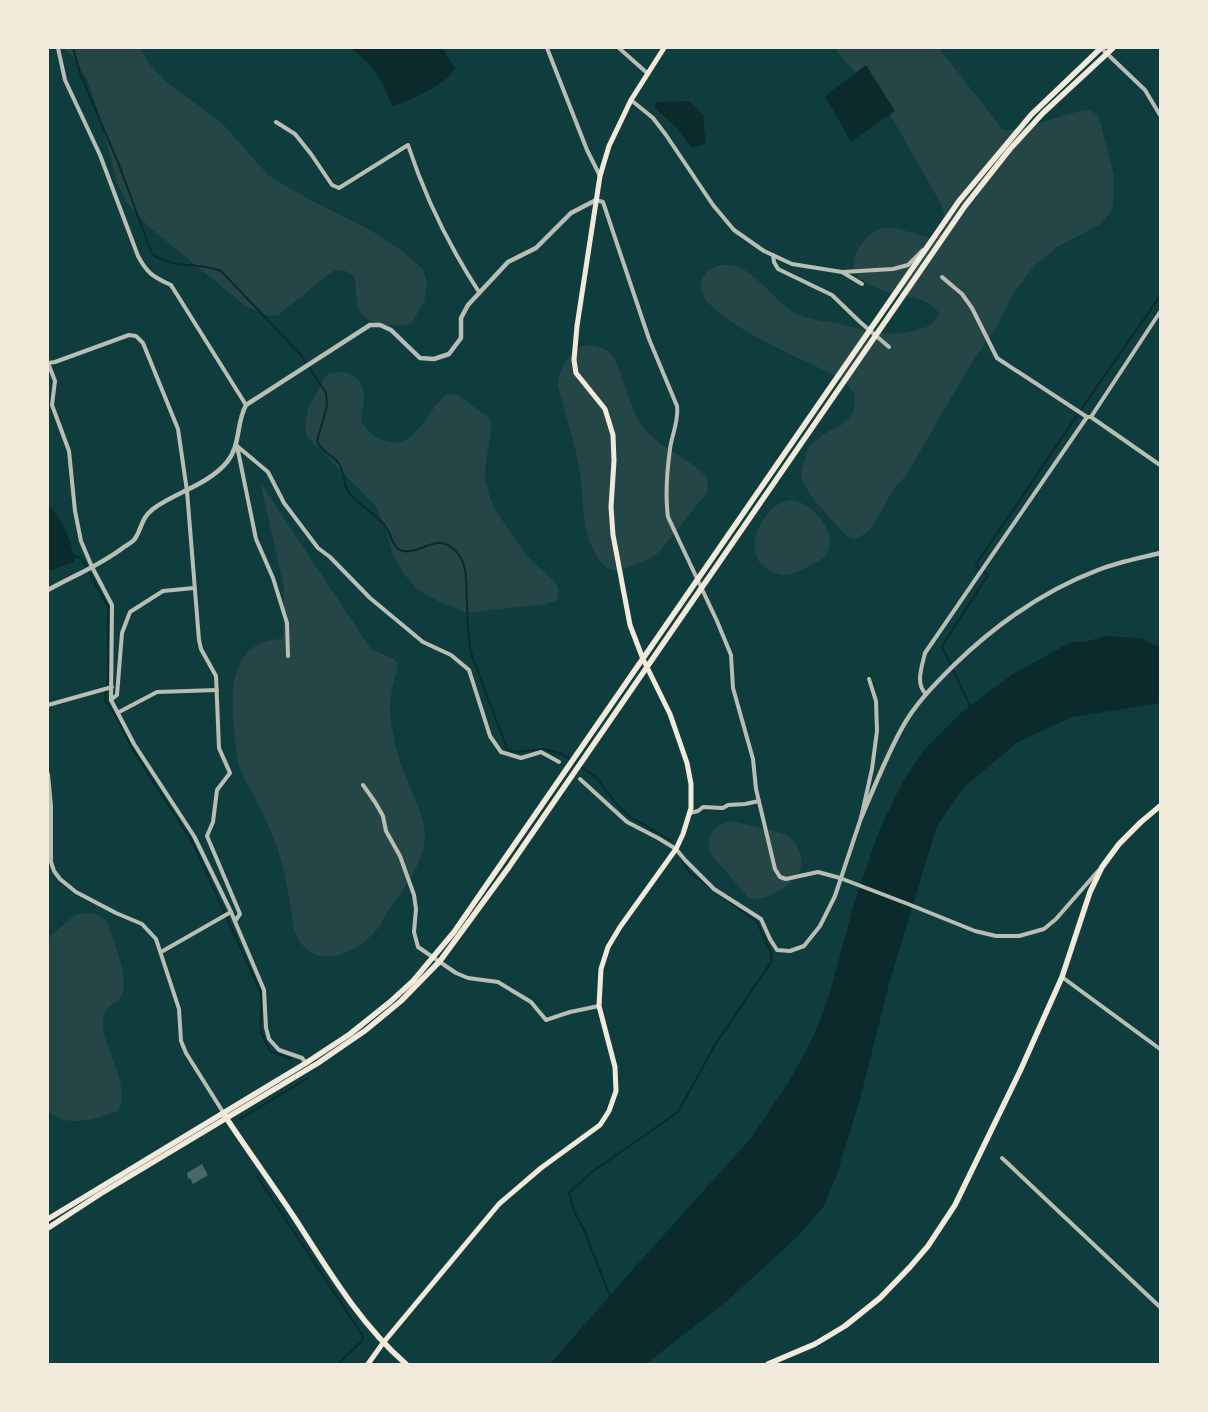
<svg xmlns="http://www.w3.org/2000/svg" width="1208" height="1412" font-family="Lato,sans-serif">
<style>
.green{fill:#244646}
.water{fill:#0a2a2b}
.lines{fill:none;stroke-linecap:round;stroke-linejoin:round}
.stream{stroke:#0a2a2b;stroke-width:2}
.building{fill:#486865}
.minor{stroke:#b8beb3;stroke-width:4}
.tertiary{stroke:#b8beb3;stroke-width:4.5}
.secondary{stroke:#f1e9da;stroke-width:5}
.primary{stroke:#f1e9da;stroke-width:5.5}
</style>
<rect width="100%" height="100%" fill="#0f3d3e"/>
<g class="green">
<path d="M64 48H140L151 66 169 84 221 122 268 175 308 199 370 230 402 251 423 269 427 283 424 303 411 323C395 328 364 326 358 307 355 297 357 286 354 276 345 269 338 267 329 274L277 316 265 315 244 305 149 227 128 204 118 186 100 118 87 80 75 58Z"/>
<path d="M834 48H939L1003 130 1019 129 1080 111 1091 110 1099 117 1114 176 1113 206 1109 214 1099 225 1057 247 1034 266 1012 296 997 326 972 362 907 474C903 479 898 484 894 489 883 504 874 536 853 539L846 536 811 496 802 480 801 473 809 445 829 431 840 426 850 417 854 410 855 394C850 388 846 383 839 378 818 364 673 311 705 274 711 266 726 263 736 266 758 274 775 302 795 313 808 320 825 321 839 324 858 328 883 336 902 333 907 333 912 331 917 330 928 327 935 325 939 313 927 295 902 297 884 291 873 287 862 281 854 272 852 261 855 252 862 243 885 213 907 236 935 238 948 229 946 218 941 204L887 109Z"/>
<path d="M585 345C593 345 603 347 610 353 620 361 629 407 640 423 656 448 689 456 708 479L707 493 659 552C651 559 642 562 632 566 625 569 617 572 610 569 605 568 602 563 599 559 579 532 585 498 579 467 574 440 565 413 558 386 558 370 569 351 585 345Z"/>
<path d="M342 372C359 374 365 387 364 403 363 409 360 416 362 422 370 439 396 450 411 436 424 425 433 407 446 394L458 395 489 418 492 423 485 470V480L490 498 495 510 527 556 556 583 559 591 557 600 546 604 467 613 438 601 418 590 404 574 393 555 386 530 375 505 306 436 305 425 308 409 325 377 330 373Z"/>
<path d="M260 482 371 649 394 659 397 662C398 670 395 677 393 684 390 697 389 710 391 722 393 733 395 745 398 755 404 779 426 814 425 838 424 861 404 890 390 908 386 912 383 921 379 927 361 950 322 972 300 942 292 932 293 918 291 906 287 887 283 865 277 847 268 821 254 797 241 772L238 763C233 718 217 640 283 639L284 587Z"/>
<path d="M790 500C813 500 844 540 823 558 820 561 814 563 810 566 802 570 793 574 784 575 780 575 777 573 773 572 741 560 756 517 779 504 782 502 786 501 790 500Z"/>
<path d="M731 821 785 834C799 842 808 864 795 878 788 888 761 903 749 898L712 856C703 837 712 826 731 821Z"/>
<path d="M91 913 100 916 107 922C113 940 128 975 123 992 118 1007 101 1002 103 1027 106 1051 131 1088 118 1111 95 1119 68 1129 48 1111V938L75 915Z"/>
</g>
<g class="water">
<path d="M351 48H442L455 68C451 82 406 103 392 106 380 76 376 68 351 48Z"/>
<polygon points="866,65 895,111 851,142 825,96"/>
<path d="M689 101 705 117C701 125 707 135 705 144L691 148 678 129 655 108 656 102Z"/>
<path d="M48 505C63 519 72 543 75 562L48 571Z"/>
<polygon points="1106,636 1141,638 1154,645 1160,646 1160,703 1072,717 1018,742 963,788 937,826 890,980 860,1099 836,1177 823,1207 798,1236 727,1301 646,1364 550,1364 634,1268 751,1138 790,1080 813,1037 828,999 854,904 879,831 903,781 924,750 962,712 1013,674 1071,642 1085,642"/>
</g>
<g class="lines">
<g class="stream">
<path d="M73 48 80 73 119 165 152 254C171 269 199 262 221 271L301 355 326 393 327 406 317 441C321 452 331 454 338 462 345 471 342 485 350 494 358 505 378 515 386 527 391 535 393 549 403 551 423 555 439 528 459 555 468 567 466 588 467 603 467 618 468 633 470 648 472 658 477 668 480 677 489 701 498 725 507 749L514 752 544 749 562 754 596 777 616 804 629 816 672 841"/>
<polyline points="72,555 81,558 108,607 108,679 105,696 106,702 115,714 133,750 193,843 261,993 261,1032 270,1051 291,1059"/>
<polyline points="971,708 942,646 988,575 976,566 977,563 1082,408 1160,296"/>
<polyline points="681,859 690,873 711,888"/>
<polyline points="240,1119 308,1078"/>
<polyline points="257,1176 363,1336 362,1341 338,1364"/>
<polyline points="610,1296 584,1230 575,1213 569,1193 592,1172 678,1112 716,1043 772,961 771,953 757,922 719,894"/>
</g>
</g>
<polygon class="building" points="202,1164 208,1175 193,1184 190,1178 188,1179 187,1173"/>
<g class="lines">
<g class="minor">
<path d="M58 48 65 80 100 155 138 256C147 273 153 277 171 285L246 405"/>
<polyline points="547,48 587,150 600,176"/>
<polyline points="619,48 647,73"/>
<polyline points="1101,48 1145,90 1160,115"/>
<polyline points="631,100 653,118 666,135 713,205 734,230 764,251 792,264 842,272 893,269 908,265 923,250"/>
<path d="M276 122 295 134 311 154 332 185 339 188 408 145C425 197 449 246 479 292"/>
<path d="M596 200 603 202 649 339 677 406C679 421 672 434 670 449 667 471 665 495 668 517L717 621 731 655 733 688 753 759 756 789 775 869 780 877 786 879 818 872 840 878 908 904 975 931 996 936H1019L1044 929 1056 919 1098 871"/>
<polyline points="773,255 774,262 778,269 832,295 860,322 889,347"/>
<polyline points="842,272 862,284"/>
<polyline points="942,277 962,294 972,308 997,358 1087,417 1091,417 1160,465"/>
<polyline points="48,363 55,381 52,405 69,451 75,511 81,541 92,567 112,605 111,700 134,744 194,836 231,912 264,990 266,1028 269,1039 279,1050 302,1058 306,1063"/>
<polyline points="48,363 55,362 129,335 136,336 143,343 178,429 187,491 199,640 201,649 216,676 219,748 230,773 217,790 213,822 207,836 240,914 235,921"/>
<polyline points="1091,417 1160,312"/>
<polyline points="237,446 268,472 284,503 318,548 330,557 370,598 423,642 451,655 469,670 490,736 501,752 521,758 541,752 559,762"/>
<polyline points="237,446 256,539 273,578 287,623 288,656"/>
<path d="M926 694C915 684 922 666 925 653L1087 417"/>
<polyline points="112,699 117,695 122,633 130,612 163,591 194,588"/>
<polyline points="48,705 112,687"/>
<polyline points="119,712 157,692 217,690"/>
<polyline points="48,774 51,806 51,862 54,871 60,879 76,892 116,913 142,924 156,939 179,1009 181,1041 186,1053 223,1112"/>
<polyline points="580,779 627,822 658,838 676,849 685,860 714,889 761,919 770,939 777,950 790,951 804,946 820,926 835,896 861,818 872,769 877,731 876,701 869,679"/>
<polyline points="363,785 375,802 383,816 386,831 400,856 414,895 416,909 414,932 418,947 456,973 468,978 498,982 531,1002 546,1020 570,1012 599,1006"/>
<polyline points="690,813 698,811 703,807 723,808 728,805 745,804 759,801"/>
<polyline points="161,952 231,912"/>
<polyline points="1062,977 1160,1049"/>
<polyline points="1002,1158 1160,1307"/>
</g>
<g class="tertiary">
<path d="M48 590C73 576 101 565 124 547 127 545 131 543 134 540 142 530 140 519 153 509 176 492 208 485 227 462 241 445 236 423 246 405L370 325H380L391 330 420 358 434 359 449 354 461 338V318L468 305 508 262 536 248 571 213 596 200"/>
<path d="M861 818C874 788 886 757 902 728 915 704 934 685 953 666 995 625 1043 591 1098 570 1118 562 1140 558 1160 553"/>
</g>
<polyline class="secondary" points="368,1364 383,1343 499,1204 541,1168 600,1125 609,1111 616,1091 615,1067 599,1006 601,969 608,947 620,927 676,849 683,834 691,808 691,784 687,763 670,714 643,659 630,625 613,535 611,507 614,461 613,435 605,409 576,373 574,360 577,326 600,176 609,146 631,100 664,48"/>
<g class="primary">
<path d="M225 1116C248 1151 273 1185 296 1220 328 1270 361 1325 406 1364"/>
<polyline points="48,1219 306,1063 350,1034 390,1002 413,981 454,932 959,201 1031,115 1101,48"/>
<polyline points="48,1228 100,1194 318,1063 366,1030 401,1001 440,961 509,867 965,206 1010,149 1043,113 1113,48"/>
<polyline points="768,1364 815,1344 845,1326 880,1298 910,1267 928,1246 955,1205 1021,1069 1062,977 1090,892 1102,867 1119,844 1141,822 1160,806"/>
</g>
</g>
<rect width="1208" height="1412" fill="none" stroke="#f1e9da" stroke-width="98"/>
</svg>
